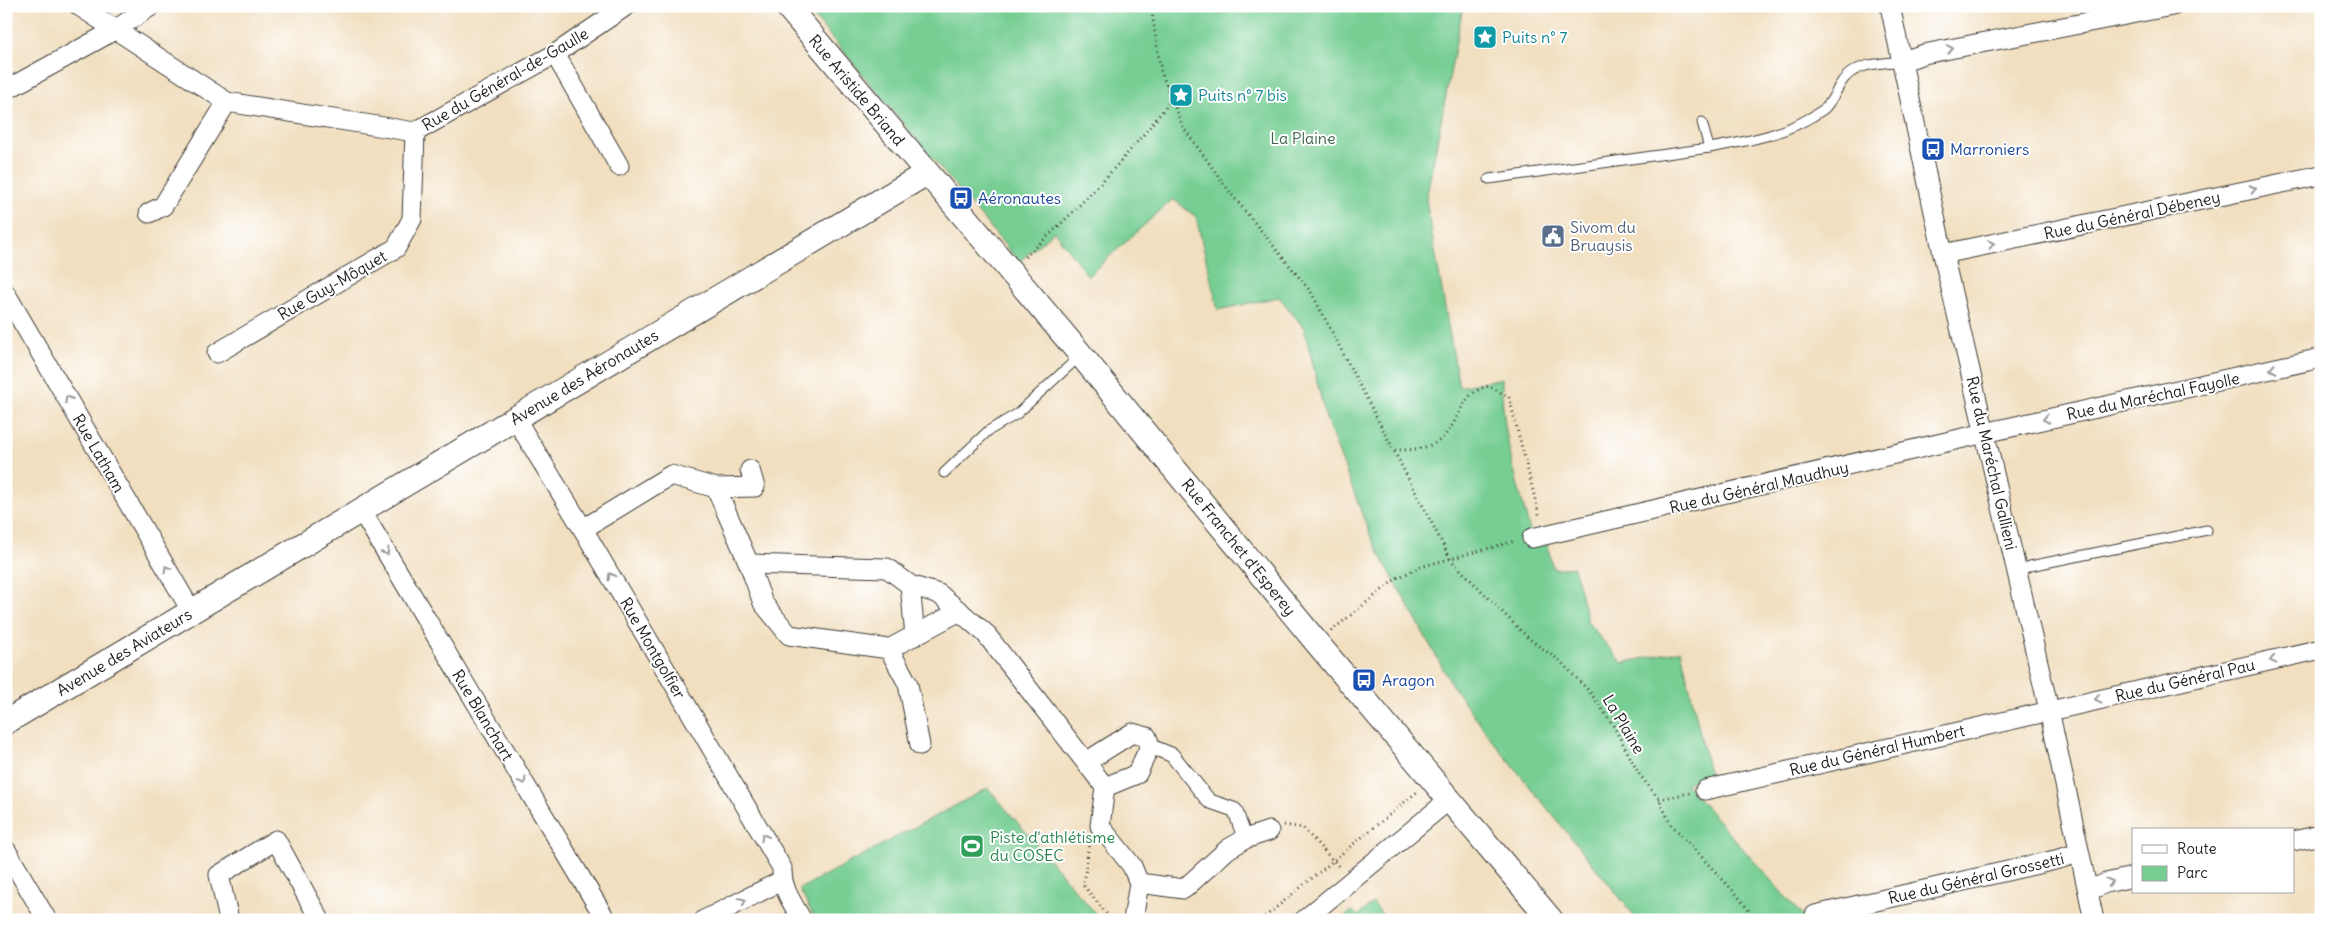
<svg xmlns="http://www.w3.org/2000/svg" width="2327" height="926" font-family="Delius,sans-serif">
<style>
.green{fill:#76ce93;stroke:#497558}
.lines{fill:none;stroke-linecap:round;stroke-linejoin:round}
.service-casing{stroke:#3c3935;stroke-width:11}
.pedestrian-casing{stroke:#3c3935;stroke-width:16}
.minor-casing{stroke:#3c3935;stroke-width:21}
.tertiary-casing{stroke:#3c3935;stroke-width:26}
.path{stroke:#3c3935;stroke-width:3;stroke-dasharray:1 4;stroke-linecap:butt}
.service{stroke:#fff;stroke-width:9}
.pedestrian{stroke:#fff;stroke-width:14}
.minor{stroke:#fff;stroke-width:19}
.tertiary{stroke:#fff;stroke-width:24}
.oneway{stroke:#999}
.labels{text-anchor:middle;stroke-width:4;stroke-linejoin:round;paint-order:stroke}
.culture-label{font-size:16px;fill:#0d838f;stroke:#fff;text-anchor:start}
.street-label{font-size:16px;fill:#1c1c1c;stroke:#fff}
.park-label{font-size:16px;fill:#40634c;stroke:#fff}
.transit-label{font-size:16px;fill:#164399;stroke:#fff;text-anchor:start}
.service-label{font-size:16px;fill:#4e5e75;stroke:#fff;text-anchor:start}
.leisure-label{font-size:16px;fill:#27864d;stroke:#fff;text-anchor:start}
</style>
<rect width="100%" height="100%" fill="#fff"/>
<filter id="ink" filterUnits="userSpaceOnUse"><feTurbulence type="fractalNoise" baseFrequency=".02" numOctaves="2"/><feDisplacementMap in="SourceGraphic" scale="10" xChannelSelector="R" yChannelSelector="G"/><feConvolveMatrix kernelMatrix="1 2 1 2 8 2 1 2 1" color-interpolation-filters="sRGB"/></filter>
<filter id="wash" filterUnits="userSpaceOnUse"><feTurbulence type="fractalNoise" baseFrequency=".0096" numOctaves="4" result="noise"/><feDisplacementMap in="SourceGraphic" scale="20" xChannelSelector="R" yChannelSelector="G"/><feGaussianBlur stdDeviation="1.12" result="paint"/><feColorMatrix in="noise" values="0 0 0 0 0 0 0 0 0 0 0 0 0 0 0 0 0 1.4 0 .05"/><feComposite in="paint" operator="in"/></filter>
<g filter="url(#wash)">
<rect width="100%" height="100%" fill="#f1dfc0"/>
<g class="green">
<path d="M805 6H1463L1426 200 1459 387 1502 378C1501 433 1518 485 1532 538L1545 536 1553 569 1574 567 1588 623 1622 663 1681 650 1710 777 1685 783 1806 920H1638L1491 739 1452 685 1372 540 1326 419 1304 328 1279 297 1218 310 1196 217 1173 199 1088 276 1054 231 1019 262Z"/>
<polygon points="988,788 1101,920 816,920 799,889"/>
<polygon points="1373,903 1386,920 1341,920 1352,911 1358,916"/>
</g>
</g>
<g filter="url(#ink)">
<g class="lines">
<g class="service-casing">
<g id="service">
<path d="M1702 122 1709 148C1750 141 1789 134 1824 109 1831 103 1836 91 1841 83 1854 62 1881 64 1903 61"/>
<polyline points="1489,179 1709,148"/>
<polyline points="944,473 988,431 1017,414 1081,355"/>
<polyline points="2017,572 2030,566 2207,530"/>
</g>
</g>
<g class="pedestrian-casing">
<polyline id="pedestrian" points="1150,746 1172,755 1209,801 1235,810 1245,839"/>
</g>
<g class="minor-casing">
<g id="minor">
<polyline points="79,6 227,102 415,132 555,54 626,6"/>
<polyline points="1890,6 1943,254 2049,710 2094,920"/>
<polyline points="555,54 619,166"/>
<polyline points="1903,61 1924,54 2172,6"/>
<polyline points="6,90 115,30 151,6"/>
<polyline points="149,213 163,206 227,102"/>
<polyline points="1943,254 2321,175"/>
<polyline points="6,294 192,612"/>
<polyline points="217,353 396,248 412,219 415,132"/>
<path d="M515 418 583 529 782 868C781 888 792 902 802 920"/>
<polyline points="716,488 755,487 750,470"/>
<polyline points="361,510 606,920"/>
<polyline points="583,529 671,475 716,488 749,564 763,603 789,635 889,649 960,611"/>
<polyline points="1532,538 1998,430 2321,358"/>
<polyline points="749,564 887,568 910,585 939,594 985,633 1105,787 1100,826 1132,866 1139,883 1133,920"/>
<polyline points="910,585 915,636"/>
<polyline points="889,649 908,684 920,745"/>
<polyline points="1086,762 1132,733 1147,737 1150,746 1137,774 1105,787"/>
<polyline points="1705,790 2321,649"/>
<polyline points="2293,841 2321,835"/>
<polyline points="6,850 47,920"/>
<polyline points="1139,883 1184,889 1228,849 1245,839 1269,831"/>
<polyline points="2088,891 2106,883 2133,877"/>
<polyline points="1815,915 2055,860 2079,853"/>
<polyline points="229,920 219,875 276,840 320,920"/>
<polyline points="704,920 781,881"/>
<polyline points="1304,920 1450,799"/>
</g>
</g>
<g class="tertiary-casing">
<g id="tertiary">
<polyline points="787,6 1081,355 1317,643 1551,920"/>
<polyline points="6,722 927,173"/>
</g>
</g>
<g class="path">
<polyline points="1151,6 1161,72 1183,127 1232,195 1311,292 1451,560 1529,639 1559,660 1589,691 1613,725 1639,774 1659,799 1670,823 1737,895 1756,920"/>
<path d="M1025 257C1078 210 1128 156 1172 99"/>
<path d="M1395 450C1412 450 1434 449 1446 434 1462 416 1461 392 1489 386L1509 397 1540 518"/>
<polyline points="1331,631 1397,578 1420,567 1515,541"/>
<polyline points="1659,799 1690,793"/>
<polyline points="1284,825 1303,828 1340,868"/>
<polyline points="1089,841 1084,886 1110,918 1118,918"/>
<polyline points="1261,920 1417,792"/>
</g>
<use href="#service" class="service"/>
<use href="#pedestrian" class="pedestrian"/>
<use href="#minor" class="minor"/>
<use href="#tertiary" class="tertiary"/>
</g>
<defs><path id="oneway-chevron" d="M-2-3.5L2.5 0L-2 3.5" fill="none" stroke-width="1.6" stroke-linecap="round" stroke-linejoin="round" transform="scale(1.25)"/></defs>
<g class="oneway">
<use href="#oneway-chevron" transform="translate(1950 49) rotate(-11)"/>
<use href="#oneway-chevron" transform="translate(2253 189) rotate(-12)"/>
<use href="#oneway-chevron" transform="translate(1991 244) rotate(-12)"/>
<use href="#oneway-chevron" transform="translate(2273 369) rotate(168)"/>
<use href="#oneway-chevron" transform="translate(68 399) rotate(-120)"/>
<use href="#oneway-chevron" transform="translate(2046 419) rotate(168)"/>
<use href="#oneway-chevron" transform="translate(386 552) rotate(59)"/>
<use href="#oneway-chevron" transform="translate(167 569) rotate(-120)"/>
<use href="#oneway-chevron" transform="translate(611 576) rotate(-120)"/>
<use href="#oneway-chevron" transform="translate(2273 660) rotate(167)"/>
<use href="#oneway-chevron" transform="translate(2098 699) rotate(167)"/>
<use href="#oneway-chevron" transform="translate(523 781) rotate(59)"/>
<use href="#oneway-chevron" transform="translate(764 837) rotate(-120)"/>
<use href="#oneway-chevron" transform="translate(2110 882) rotate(-16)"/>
<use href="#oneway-chevron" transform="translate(743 901) rotate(-26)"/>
</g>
</g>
<defs>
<g id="sight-square" transform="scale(1.25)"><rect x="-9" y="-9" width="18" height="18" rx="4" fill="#0f9aa8" stroke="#fff"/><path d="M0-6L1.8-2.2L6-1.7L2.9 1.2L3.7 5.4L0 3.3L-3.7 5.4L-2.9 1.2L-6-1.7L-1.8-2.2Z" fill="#fff"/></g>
<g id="bus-square" transform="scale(1.25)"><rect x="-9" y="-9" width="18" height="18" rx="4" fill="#1a4fb4" stroke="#fff"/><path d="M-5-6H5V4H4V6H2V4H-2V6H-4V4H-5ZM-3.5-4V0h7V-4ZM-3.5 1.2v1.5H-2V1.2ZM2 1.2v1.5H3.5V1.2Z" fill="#fff"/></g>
<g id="civic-square" transform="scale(1.25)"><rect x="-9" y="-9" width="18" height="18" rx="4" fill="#5c6f8a" stroke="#fff"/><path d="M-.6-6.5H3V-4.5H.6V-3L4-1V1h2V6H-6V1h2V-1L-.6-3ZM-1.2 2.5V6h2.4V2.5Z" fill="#fff"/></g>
<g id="stadium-square" transform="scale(1.25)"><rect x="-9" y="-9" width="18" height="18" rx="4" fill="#2e9e5b" stroke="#fff"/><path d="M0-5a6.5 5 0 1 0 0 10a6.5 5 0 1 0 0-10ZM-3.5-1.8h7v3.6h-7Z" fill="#fff"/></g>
</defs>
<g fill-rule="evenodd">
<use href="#sight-square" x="1485" y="37"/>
<use href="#sight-square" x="1181" y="95"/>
<use href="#bus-square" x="1933" y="149"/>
<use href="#bus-square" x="961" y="198"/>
<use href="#civic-square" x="1553" y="236"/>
<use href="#bus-square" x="1364" y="680"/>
<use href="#stadium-square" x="972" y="846"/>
</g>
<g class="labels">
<g class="culture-label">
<text x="1502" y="43">Puits n° 7</text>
<text x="1198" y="101">Puits n° 7 bis</text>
</g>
<g class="street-label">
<text transform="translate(505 79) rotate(-30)" y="6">Rue du Général-de-Gaulle</text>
<text transform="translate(857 90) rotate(50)" y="6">Rue Aristide Briand</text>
<text transform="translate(2132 215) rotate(-12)" y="6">Rue du Général Débeney</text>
<text transform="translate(332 285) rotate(-30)" y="6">Rue Guy-Môquet</text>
<text transform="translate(584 377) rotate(-31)" y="6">Avenue des Aéronautes</text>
<text transform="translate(2153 396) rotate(-12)" y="6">Rue du Maréchal Fayolle</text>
<text transform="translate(99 453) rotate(60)" y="6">Rue Latham</text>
<text transform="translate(1992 463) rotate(77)" y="6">Rue du Maréchal Gallieni</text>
<text transform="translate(1759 487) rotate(-13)" y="6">Rue du Général Maudhuy</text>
<text transform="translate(1239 547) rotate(51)" y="6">Rue Franchet d'Esperey</text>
<text transform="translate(653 648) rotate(60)" y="6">Rue Montgolfier</text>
<text transform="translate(124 652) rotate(-31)" y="6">Avenue des Aviateurs</text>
<text transform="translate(2185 680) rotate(-13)" y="6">Rue du Général Pau</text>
<text transform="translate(483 715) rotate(59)" y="6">Rue Blanchart</text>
<text transform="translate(1624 724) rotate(59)" y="6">La Plaine</text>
<text transform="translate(1877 750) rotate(-13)" y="6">Rue du Général Humbert</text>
<text transform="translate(1976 878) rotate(-13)" y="6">Rue du Général Grossetti</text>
</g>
<g class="park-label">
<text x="1303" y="144">La Plaine</text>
</g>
<g class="transit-label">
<text x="1950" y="155">Marroniers</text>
<text x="978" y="204">Aéronautes</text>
<text x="1382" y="686">Aragon</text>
</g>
<g class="service-label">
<text x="1570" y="233">Sivom du<tspan x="1570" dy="18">Bruaysis</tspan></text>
</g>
<g class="leisure-label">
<text x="990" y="843">Piste d'athlétisme<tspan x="990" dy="18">du COSEC</tspan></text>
</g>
</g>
<rect width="2327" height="926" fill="none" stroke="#fff" stroke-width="25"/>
<rect x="2132" y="828" width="162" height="65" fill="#ffffff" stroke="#a4a4a4"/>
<rect x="2142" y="845" width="25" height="8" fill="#ffffff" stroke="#a4a4a4"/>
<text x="2177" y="854" font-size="15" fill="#1c1c1c">Route</text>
<rect x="2142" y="866" width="25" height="15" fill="#76ce93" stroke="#a4a4a4"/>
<text x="2177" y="878" font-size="15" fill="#1c1c1c">Parc</text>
</svg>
